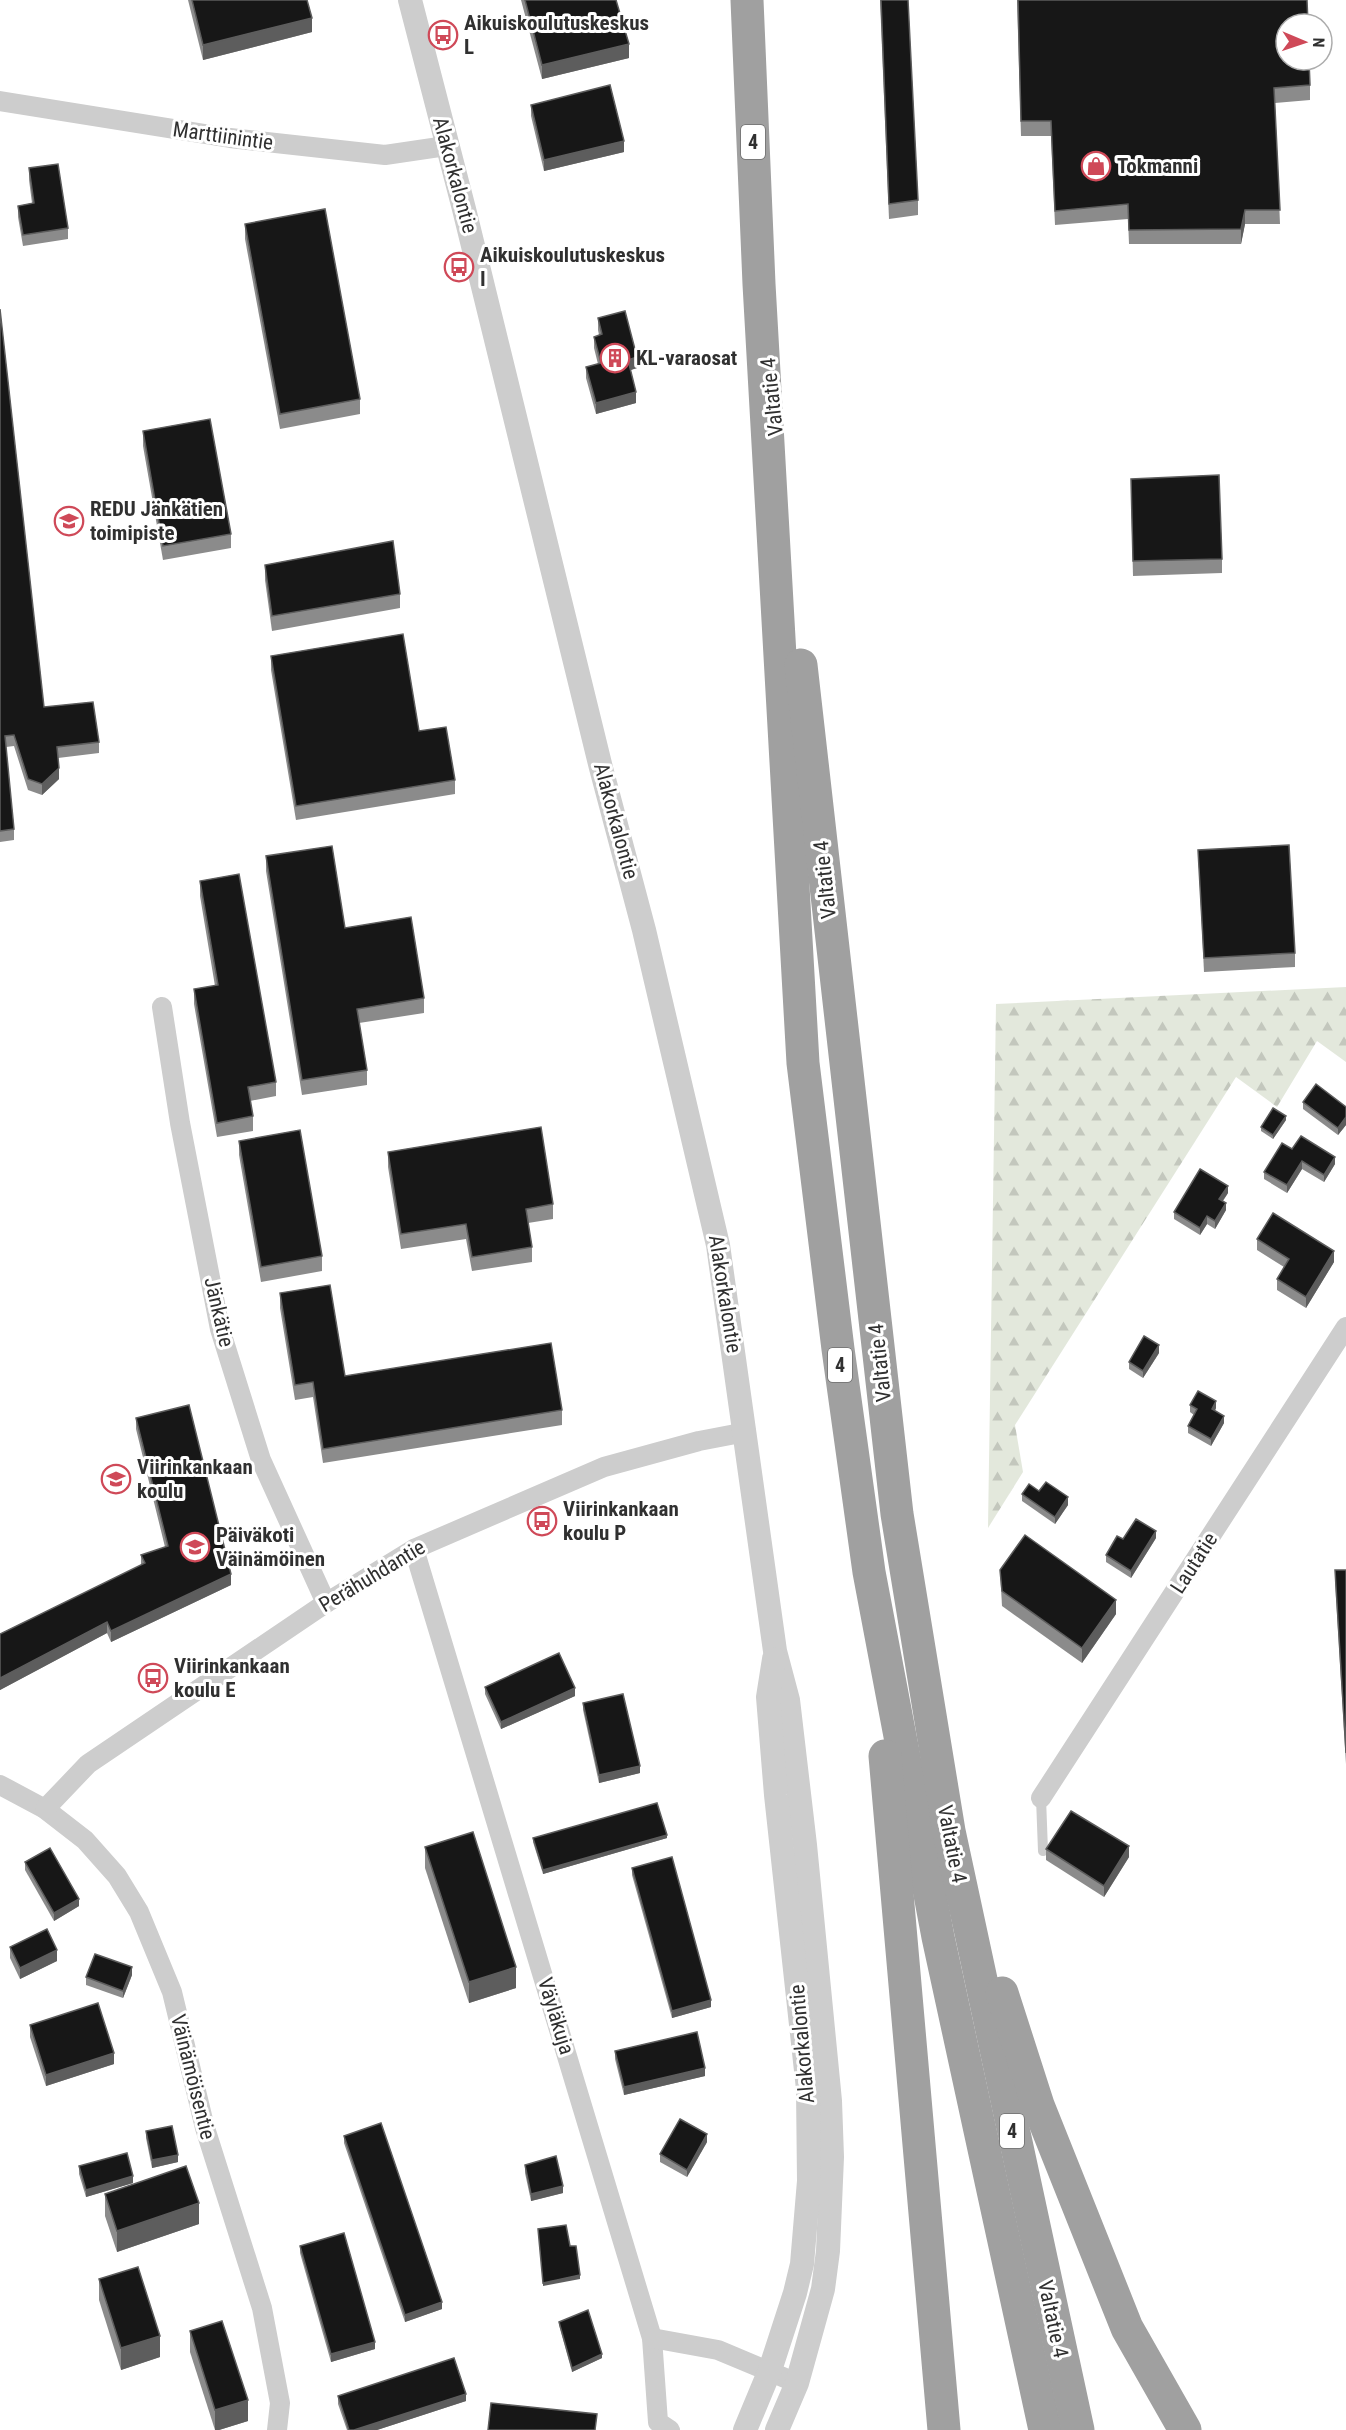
<svg xmlns="http://www.w3.org/2000/svg" width="1346" height="2430" font-family="'Roboto Condensed',sans-serif">
<style>
.forest{fill:url(#forest-firs)}
.lines{fill:none;stroke-linecap:round;stroke-linejoin:round}
.service{stroke:#cdcdcd;stroke-width:10}
.minor{stroke:#cdcdcd;stroke-width:20}
.tertiary{stroke:#cdcdcd;stroke-width:24}
.trunk{stroke:#a0a0a0;stroke-width:33}
.wall{fill:#8b8b8b}
.shaded-wall{fill:#5d5d5d}
.building{fill:#171717;stroke:#5d5d5d;stroke-width:1.5}
.labels{text-anchor:middle;stroke-width:6;stroke-linejoin:round;paint-order:stroke}
.shield{fill:#fff;stroke:#6e6e6e;stroke-width:1.5}
.shield-label{font-size:20px;font-weight:bold;fill:#303030}
.poi-label{font-size:21px;font-weight:bold;fill:#303030;stroke:#fff;text-anchor:start}
.street-label{font-size:21px;fill:#303030;stroke:#fff}
</style>
<defs>
<pattern id="forest-firs" width="22" height="20" patternUnits="userSpaceOnUse" patternTransform="scale(1.5)"><rect width="22" height="20" fill="#e3e8dc"/><path d="M5 1l3.5 6h-7zM16 11l3.5 6h-7z" fill="#c3c7bd"/></pattern>
</defs>
<rect width="100%" height="100%" fill="#fff"/>
<polygon class="forest" points="1346,987 1346,1062 1317,1041 1277,1107 1236,1077 1015,1425 1023,1472 988,1528 996,1004"/>
<g class="lines">
<polyline class="service" points="1041,1798 1043,1851"/>
<g class="minor">
<polyline points="0,101 230,138 385,155 446,146"/>
<polyline points="162,1007 180,1123 220,1329 261,1460 326,1603"/>
<polyline points="414,1549 652,2338 658,2422 670,2430"/>
<polyline points="0,1785 45,1809 85,1840 117,1876 139,1912 172,1992 205,2128 262,2308 280,2403 277,2430"/>
<polyline points="1041,1798 1346,1327"/>
<polyline points="45,1809 88,1764 326,1603 414,1549 604,1467 699,1441 746,1432"/>
<polyline points="652,2338 718,2350 797,2383"/>
</g>
<g class="tertiary">
<polyline points="410,0 464,209 601,768 644,930 718,1245 775,1651 788,1700 805,1845 830,2101 832,2157 828,2251 823,2289 797,2383 777,2430"/>
<polyline points="745,2430 770,2370 795,2293 802,2264 809,2181 808,2089 776,1795 768,1697 774,1659"/>
</g>
<g class="trunk">
<polyline points="747,0 759,284 803,1063 838,1349 869,1572 938,1937 1045,2430"/>
<polyline points="801,665 897,1514 949,1831 1078,2430"/>
<polyline points="885,1756 944,2430"/>
<polyline points="1002,1993 1038,2105 1127,2328 1185,2430"/>
</g>
</g>
<g class="wall">
<polygon points="188,0 307,0 312,32 203,60"/>
<polygon points="521,0 616,0 629,58 542,79"/>
<polygon points="880,0 908,0 918,200 918,215 889,219"/>
<polygon points="1017,0 1310,85 1310,100 1275,103 1280,224 1245,224 1241,244 1129,244 1128,219 1055,225 1051,136 1021,136"/>
<polygon points="531,105 624,152 544,171 531,116"/>
<polygon points="29,168 68,228 68,239 23,246 18,217 18,206 32,203 29,180"/>
<polygon points="245,224 360,399 360,414 280,429 245,239"/>
<polygon points="0,309 44,707 99,742 99,753 58,758 59,779 42,795 28,790 14,746 6,747 14,829 14,840 0,842"/>
<polygon points="598,318 637,368 630,370 636,403 596,414 586,378 586,367 598,364 594,348 594,337 599,335 598,330"/>
<polygon points="143,431 231,534 231,548 163,560 143,446"/>
<polygon points="1131,494 1222,559 1222,573 1133,576"/>
<polygon points="265,565 400,594 400,608 272,631 265,580"/>
<polygon points="271,656 419,731 455,780 455,794 296,820 271,670"/>
<polygon points="1198,850 1295,953 1295,967 1204,972"/>
<polygon points="266,856 424,998 424,1013 359,1023 367,1070 367,1085 302,1095 266,871"/>
<polygon points="200,881 276,1082 276,1096 250,1101 253,1116 253,1131 217,1137 194,1004 194,989 215,986 200,896"/>
<polygon points="1303,1102 1346,1107 1346,1125 1338,1135 1303,1109"/>
<polygon points="1286,1120 1273,1139 1261,1131 1261,1127"/>
<polygon points="239,1141 322,1256 322,1271 261,1282 239,1155"/>
<polygon points="1292,1149 1335,1164 1324,1182 1302,1169 1287,1193 1264,1179 1264,1172"/>
<polygon points="388,1152 553,1204 553,1219 528,1223 532,1247 532,1262 472,1271 466,1239 401,1249 388,1167"/>
<polygon points="1228,1193 1223,1201 1226,1210 1215,1229 1207,1224 1200,1235 1174,1219 1174,1212"/>
<polygon points="1257,1239 1334,1262 1306,1308 1277,1290 1277,1279 1284,1267 1257,1250"/>
<polygon points="280,1293 345,1376 562,1410 562,1425 323,1463 313,1397 295,1400 280,1308"/>
<polygon points="1159,1353 1143,1378 1129,1369 1129,1362"/>
<polygon points="1190,1405 1216,1408 1215,1411 1224,1423 1211,1446 1188,1433 1188,1426 1194,1415 1190,1412"/>
<polygon points="136,1418 231,1585 111,1642 107,1633 0,1690 0,1634 141,1565 141,1555 165,1547 136,1429"/>
<polygon points="1039,1491 1068,1505 1055,1524 1022,1501 1022,1494"/>
<polygon points="1156,1538 1131,1578 1106,1562 1106,1555"/>
<polygon points="1000,1570 1116,1614 1082,1663 1002,1606"/>
<polygon points="1335,1570 1346,1570 1346,1764 1335,1581"/>
<polygon points="485,1687 575,1696 501,1729 485,1694"/>
<polygon points="583,1703 640,1773 599,1783 583,1710"/>
<polygon points="533,1838 667,1838 543,1874 533,1842"/>
<polygon points="425,1847 516,1988 469,2003 425,1868"/>
<polygon points="1046,1849 1129,1857 1104,1897 1046,1860"/>
<polygon points="25,1862 79,1906 54,1921 25,1870"/>
<polygon points="632,1868 711,2007 672,2018 632,1875"/>
<polygon points="10,1947 57,1961 20,1979 10,1958"/>
<polygon points="132,1975 123,1998 86,1985 86,1977"/>
<polygon points="30,2025 114,2064 46,2086 30,2037"/>
<polygon points="615,2051 705,2076 624,2095 615,2059"/>
<polygon points="146,2131 178,2162 152,2168 146,2138"/>
<polygon points="344,2136 442,2309 405,2322 344,2143"/>
<polygon points="707,2142 687,2177 660,2162 660,2154"/>
<polygon points="525,2165 563,2193 531,2201 525,2173"/>
<polygon points="79,2166 133,2183 86,2197 79,2174"/>
<polygon points="105,2194 199,2224 117,2252 105,2216"/>
<polygon points="300,2246 375,2349 331,2362 300,2253"/>
<polygon points="99,2279 160,2357 121,2370 99,2300"/>
<polygon points="559,2322 602,2358 572,2372 559,2325"/>
<polygon points="190,2331 248,2421 219,2430 215,2430 190,2352"/>
<polygon points="338,2396 466,2401 377,2430 347,2430 338,2404"/>
</g>
<g class="shaded-wall">
<polygon points="312,18 312,32 203,60 203,45"/>
<polygon points="629,44 629,58 542,79 542,65"/>
<polygon points="624,141 624,152 544,171 544,160"/>
<polygon points="1245,210 1245,224 1241,244 1241,229"/>
<polygon points="637,357 637,368 628,371 628,360"/>
<polygon points="636,392 636,403 596,414 596,403"/>
<polygon points="59,768 59,779 42,795 42,784"/>
<polygon points="1286,1116 1286,1120 1273,1139 1273,1135"/>
<polygon points="1346,1117 1346,1125 1338,1135 1338,1128"/>
<polygon points="1335,1157 1335,1164 1324,1182 1324,1175"/>
<polygon points="1302,1161 1302,1169 1287,1193 1287,1185"/>
<polygon points="1228,1186 1228,1193 1219,1206 1219,1199"/>
<polygon points="1226,1203 1226,1210 1215,1229 1215,1221"/>
<polygon points="1207,1216 1207,1224 1200,1235 1200,1228"/>
<polygon points="1334,1251 1334,1262 1306,1308 1306,1297"/>
<polygon points="1159,1345 1159,1353 1143,1378 1143,1371"/>
<polygon points="1216,1401 1216,1408 1212,1416 1212,1409"/>
<polygon points="1224,1416 1224,1423 1211,1446 1211,1439"/>
<polygon points="1068,1497 1068,1505 1055,1524 1055,1517"/>
<polygon points="1156,1531 1156,1538 1131,1578 1131,1571"/>
<polygon points="231,1574 231,1585 111,1642 111,1631"/>
<polygon points="1116,1600 1116,1614 1082,1663 1082,1648"/>
<polygon points="107,1622 107,1633 0,1690 0,1678"/>
<polygon points="575,1688 575,1696 501,1729 501,1722"/>
<polygon points="640,1766 640,1773 599,1783 599,1775"/>
<polygon points="667,1835 667,1838 543,1874 543,1870"/>
<polygon points="1129,1846 1129,1857 1104,1897 1104,1886"/>
<polygon points="79,1899 79,1906 54,1921 54,1913"/>
<polygon points="57,1950 57,1961 20,1979 20,1968"/>
<polygon points="132,1967 132,1975 123,1998 123,1991"/>
<polygon points="516,1967 516,1988 469,2003 469,1982"/>
<polygon points="711,2000 711,2007 672,2018 672,2011"/>
<polygon points="114,2053 114,2064 46,2086 46,2075"/>
<polygon points="705,2068 705,2076 624,2095 624,2087"/>
<polygon points="707,2134 707,2142 687,2177 687,2170"/>
<polygon points="178,2155 178,2162 152,2168 152,2160"/>
<polygon points="133,2176 133,2183 86,2197 86,2190"/>
<polygon points="563,2186 563,2193 531,2201 531,2194"/>
<polygon points="199,2203 199,2224 117,2252 117,2231"/>
<polygon points="580,2275 580,2279 543,2286 543,2283"/>
<polygon points="442,2302 442,2309 405,2322 405,2315"/>
<polygon points="160,2336 160,2357 121,2370 121,2348"/>
<polygon points="375,2342 375,2349 331,2362 331,2354"/>
<polygon points="602,2354 602,2358 572,2372 572,2368"/>
<polygon points="466,2394 466,2401 377,2430 354,2430"/>
<polygon points="248,2400 248,2421 219,2430 215,2430 215,2410"/>
</g>
<g class="building">
<polygon points="192,0 307,0 312,18 203,45"/>
<polygon points="525,0 616,0 629,44 542,65"/>
<polygon points="881,0 908,0 918,200 889,204"/>
<polygon points="1018,0 1307,0 1308,24 1286,24 1286,60 1309,60 1310,85 1274,88 1280,210 1245,210 1241,229 1129,230 1128,204 1055,211 1051,121 1021,121"/>
<polygon points="610,85 624,141 544,160 531,105"/>
<polygon points="58,164 68,228 23,235 18,206 34,203 29,168"/>
<polygon points="325,209 360,399 280,414 245,224"/>
<polygon points="0,309 44,707 93,702 99,742 57,747 59,768 42,784 28,779 14,735 5,736 14,829 0,831"/>
<polygon points="625,311 637,357 628,360 636,392 596,403 586,367 601,363 594,337 602,334 598,318"/>
<polygon points="210,419 231,534 163,546 143,431"/>
<polygon points="1219,475 1222,559 1133,561 1131,479"/>
<polygon points="393,541 400,594 272,616 265,565"/>
<polygon points="403,634 419,731 446,727 455,780 296,806 271,656"/>
<polygon points="1289,845 1295,953 1204,958 1198,850"/>
<polygon points="332,846 345,928 411,917 424,998 357,1009 367,1070 302,1080 266,856"/>
<polygon points="239,874 276,1082 248,1087 253,1116 217,1123 194,989 218,985 200,881"/>
<polygon points="1316,1084 1346,1107 1346,1117 1338,1128 1303,1102"/>
<polygon points="1273,1108 1286,1116 1273,1135 1261,1127"/>
<polygon points="541,1127 553,1204 526,1209 532,1247 472,1257 466,1224 401,1234 388,1152"/>
<polygon points="300,1130 322,1256 261,1267 239,1141"/>
<polygon points="1301,1136 1335,1157 1324,1175 1302,1161 1287,1185 1264,1172 1282,1143 1292,1149"/>
<polygon points="1200,1169 1228,1186 1219,1199 1226,1203 1215,1221 1207,1216 1200,1228 1174,1212"/>
<polygon points="1273,1213 1334,1251 1306,1297 1277,1279 1289,1259 1257,1239"/>
<polygon points="330,1285 345,1376 551,1343 562,1410 323,1449 313,1382 295,1385 280,1293"/>
<polygon points="1144,1336 1159,1345 1143,1371 1129,1362"/>
<polygon points="1198,1391 1216,1401 1212,1409 1224,1416 1211,1439 1188,1426 1197,1409 1190,1405"/>
<polygon points="189,1405 231,1574 111,1631 107,1622 0,1678 0,1634 145,1563 141,1555 168,1546 136,1418"/>
<polygon points="1046,1482 1068,1497 1055,1517 1022,1494 1029,1484 1039,1491"/>
<polygon points="1136,1519 1156,1531 1131,1571 1106,1555 1117,1536 1123,1539"/>
<polygon points="1025,1535 1116,1600 1082,1648 1002,1591 1000,1570"/>
<polygon points="1335,1570 1346,1570 1346,1753"/>
<polygon points="559,1653 575,1688 501,1722 485,1687"/>
<polygon points="623,1694 640,1766 599,1775 583,1703"/>
<polygon points="657,1803 667,1835 543,1870 533,1838"/>
<polygon points="1071,1811 1129,1846 1104,1886 1046,1849"/>
<polygon points="473,1832 516,1967 469,1982 425,1847"/>
<polygon points="50,1848 79,1899 54,1913 25,1862"/>
<polygon points="672,1857 711,2000 672,2011 632,1868"/>
<polygon points="47,1929 57,1950 20,1968 10,1947"/>
<polygon points="95,1954 132,1967 123,1991 86,1977"/>
<polygon points="98,2003 114,2053 46,2075 30,2025"/>
<polygon points="697,2032 705,2068 624,2087 615,2051"/>
<polygon points="680,2119 707,2134 687,2170 660,2154"/>
<polygon points="381,2123 442,2302 405,2315 344,2136"/>
<polygon points="172,2126 178,2155 152,2160 146,2131"/>
<polygon points="127,2153 133,2176 86,2190 79,2166"/>
<polygon points="556,2156 563,2186 531,2194 525,2165"/>
<polygon points="186,2166 199,2203 117,2231 105,2194"/>
<polygon points="566,2225 570,2246 576,2246 580,2275 543,2283 538,2229"/>
<polygon points="344,2233 375,2342 331,2354 300,2246"/>
<polygon points="138,2267 160,2336 121,2348 99,2279"/>
<polygon points="588,2310 602,2354 572,2368 559,2322"/>
<polygon points="222,2321 248,2400 215,2410 190,2331"/>
<polygon points="454,2358 466,2394 354,2430 349,2430 338,2396"/>
<polygon points="491,2403 597,2414 595,2430 488,2430"/>
</g>
<defs>
<g id="bus-ring" transform="scale(1.5)"><circle r="9.5" fill="#fff" stroke="#cf4958" stroke-width="1.5"/><path d="M-5-6H5V4H4V6H2V4H-2V6H-4V4H-5ZM-3.5-4V0h7V-4ZM-3.5 1.2v1.5H-2V1.2ZM2 1.2v1.5H3.5V1.2Z" fill="#cf4958"/></g>
<g id="shop-ring" transform="scale(1.5)"><circle r="9.5" fill="#fff" stroke="#cf4958" stroke-width="1.5"/><path d="M-5-2.5h2.3a2.7 3.5 0 0 1 5.4 0H5L5.5 6h-11ZM-1.5-2.5h3a1.5 2.3 0 0 0-3 0Z" fill="#cf4958"/></g>
<g id="building-ring" transform="scale(1.5)"><circle r="9.5" fill="#fff" stroke="#cf4958" stroke-width="1.5"/><path d="M-4-6H4V6H1V3H-1V6H-4ZM-2.5-4.3h1.7v1.8h-1.7ZM.8-4.3h1.7v1.8H.8ZM-2.5-1h1.7V.8h-1.7ZM.8-1h1.7V.8H.8Z" fill="#cf4958"/></g>
<g id="school-ring" transform="scale(1.5)"><circle r="9.5" fill="#fff" stroke="#cf4958" stroke-width="1.5"/><path d="M0-5L7-2L0 1L-7-2ZM-4 1L0 2.5L4 1V4Q0 6-4 4Z" fill="#cf4958"/></g>
</defs>
<g fill-rule="evenodd">
<use href="#bus-ring" x="443" y="35"/>
<use href="#shop-ring" x="1096" y="166"/>
<use href="#bus-ring" x="459" y="267"/>
<use href="#building-ring" x="615" y="358"/>
<use href="#school-ring" x="69" y="521"/>
<use href="#school-ring" x="116" y="1479"/>
<use href="#bus-ring" x="542" y="1521"/>
<use href="#school-ring" x="195" y="1547"/>
<use href="#bus-ring" x="153" y="1678"/>
</g>
<g class="labels">
<g class="shield">
<rect x="741" y="125" width="24" height="34" rx="4.5"/>
<rect x="828" y="1348" width="24" height="34" rx="4.5"/>
<rect x="1000" y="2114" width="24" height="34" rx="4.5"/>
</g>
<g class="shield-label">
<text x="753" y="149">4</text>
<text x="840" y="1372">4</text>
<text x="1012" y="2138">4</text>
</g>
<g class="poi-label">
<text x="464" y="30">Aikuiskoulutuskeskus<tspan x="464" dy="24">L</tspan></text>
<text x="1117" y="173">Tokmanni</text>
<text x="480" y="262">Aikuiskoulutuskeskus<tspan x="480" dy="24">I</tspan></text>
<text x="636" y="365">KL-varaosat</text>
<text x="90" y="516">REDU Jänkätien<tspan x="90" dy="24">toimipiste</tspan></text>
<text x="137" y="1474">Viirinkankaan<tspan x="137" dy="24">koulu</tspan></text>
<text x="563" y="1516">Viirinkankaan<tspan x="563" dy="24">koulu P</tspan></text>
<text x="216" y="1542">Päiväkoti<tspan x="216" dy="24">Väinämöinen</tspan></text>
<text x="174" y="1673">Viirinkankaan<tspan x="174" dy="24">koulu E</tspan></text>
</g>
<g class="street-label">
<text transform="translate(223 136) rotate(8)" y="7">Marttiinintie</text>
<text transform="translate(455 175) rotate(75)" y="7">Alakorkalontie</text>
<text transform="translate(772 397) rotate(-96)" y="7">Valtatie 4</text>
<text transform="translate(616 821) rotate(75)" y="7">Alakorkalontie</text>
<text transform="translate(825 880) rotate(-96)" y="7">Valtatie 4</text>
<text transform="translate(725 1294) rotate(81)" y="7">Alakorkalontie</text>
<text transform="translate(219 1312) rotate(77)" y="7">Jänkätie</text>
<text transform="translate(880 1363) rotate(-96)" y="7">Valtatie 4</text>
<text transform="translate(1194 1563) rotate(-57)" y="7">Lautatie</text>
<text transform="translate(372 1576) rotate(-31)" y="7">Perähuhdantie</text>
<text transform="translate(952 1844) rotate(79)" y="7">Valtatie 4</text>
<text transform="translate(556 2016) rotate(73)" y="7">Väyläkuja</text>
<text transform="translate(802 2044) rotate(-95)" y="7">Alakorkalontie</text>
<text transform="translate(193 2077) rotate(76)" y="7">Väinämöisentie</text>
<text transform="translate(1053 2319) rotate(78)" y="7">Valtatie 4</text>
</g>
</g>
<g transform="translate(1304 42) rotate(92)"><circle r="28" fill="#ffffff" stroke="#acacac" stroke-width="1.5"/>
<path d="M0-4.5L10 22L0 15L-10 22Z" fill="#cf4958"/>
<text y="-9" font-size="16" font-weight="bold" text-anchor="middle" fill="#303030">N</text>
</g>
</svg>
